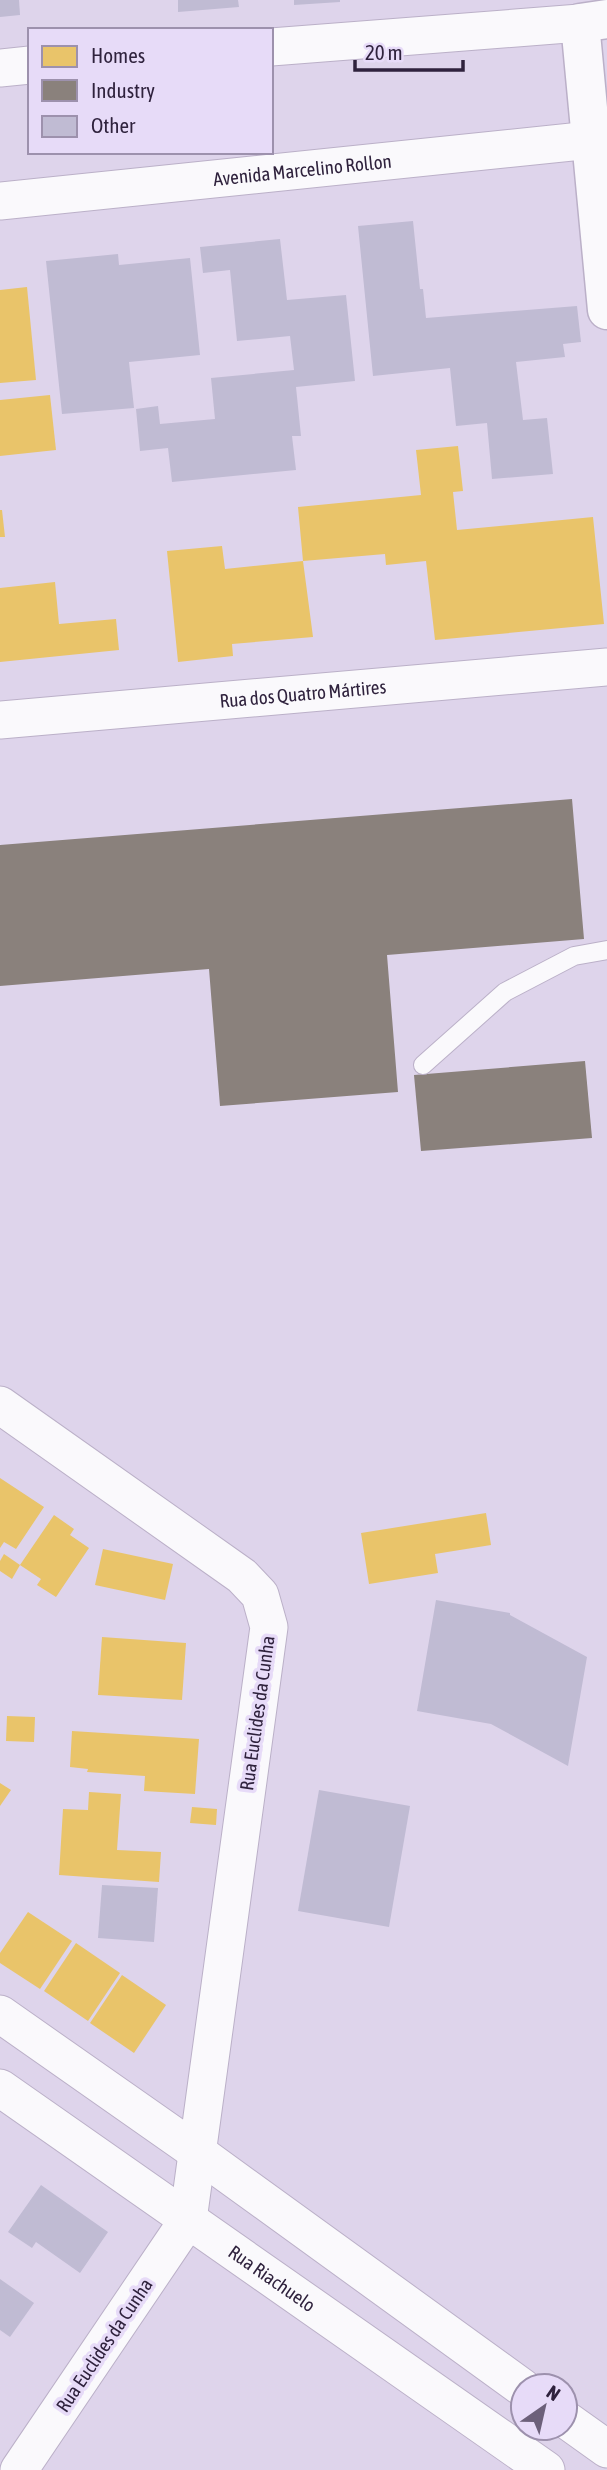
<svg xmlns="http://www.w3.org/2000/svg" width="607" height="2470" font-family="'Asap Condensed',sans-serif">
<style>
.homes{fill:#e9c46a}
.industry{fill:#8a817c}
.building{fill:#c0bbd3}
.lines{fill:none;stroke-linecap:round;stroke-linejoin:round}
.service-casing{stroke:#bbb0c8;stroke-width:20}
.minor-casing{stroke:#bbb0c8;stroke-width:39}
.secondary-casing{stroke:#bbb0c8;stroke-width:41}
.service{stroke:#faf9fc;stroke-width:18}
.minor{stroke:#faf9fc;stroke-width:37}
.secondary{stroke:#faf9fc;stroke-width:38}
.labels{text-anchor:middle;stroke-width:7;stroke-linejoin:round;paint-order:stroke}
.street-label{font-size:19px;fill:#2f223d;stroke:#e7dbf8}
</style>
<rect width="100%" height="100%" fill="#ded4eb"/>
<g class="homes">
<polygon points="27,287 36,380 0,383 0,290"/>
<polygon points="50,395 56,450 0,456 0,400"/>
<polygon points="458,446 463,491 453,492 457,530 593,517 604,624 435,640 426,561 386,565 385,554 303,561 298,507 421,495 416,450"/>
<polygon points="0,510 2,510 5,537 0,537"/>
<polygon points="222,546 225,569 303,561 313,637 232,644 233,656 178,662 167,551"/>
<polygon points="55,582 59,624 116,619 119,650 0,662 0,588"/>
<polygon points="0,1478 44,1507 16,1549 4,1542 0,1548"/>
<polygon points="486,1513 491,1545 435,1554 438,1573 369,1584 361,1533"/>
<polygon points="54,1515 74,1529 70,1535 89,1548 56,1597 37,1585 41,1579 20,1565"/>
<polygon points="103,1549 173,1564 165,1600 95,1585"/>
<polygon points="4,1554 20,1565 12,1579 0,1571 0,1561"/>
<polygon points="102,1637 186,1643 182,1700 98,1695"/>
<polygon points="7,1716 35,1717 34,1742 6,1741"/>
<polygon points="72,1731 199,1739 195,1794 144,1791 145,1776 87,1772 88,1769 70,1767"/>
<polygon points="0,1783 11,1790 0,1806"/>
<polygon points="89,1792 121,1794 117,1850 161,1852 159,1882 59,1875 63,1809 88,1810"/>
<polygon points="192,1807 217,1809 216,1825 190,1823"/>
<polygon points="28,1912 72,1941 40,1989 0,1963 0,1953"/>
<polygon points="76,1943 120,1973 88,2021 44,1991"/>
<polygon points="122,1975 166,2005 134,2053 90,2023"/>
</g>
<g class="industry">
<polygon points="572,799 584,939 387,955 398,1092 220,1106 209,969 0,986 0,845"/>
<polygon points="585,1061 592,1138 421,1151 414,1075"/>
</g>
<g class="building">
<polygon points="0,0 19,0 20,15 0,17"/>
<polygon points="178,0 238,0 239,7 178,12"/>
<polygon points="294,0 340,0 340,2 294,5"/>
<polygon points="413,221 420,289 423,289 426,318 577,306 581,342 563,344 565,357 516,362 523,420 547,418 553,474 492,479 487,423 456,426 450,368 373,376 358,226"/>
<polygon points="280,239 287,300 346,295 355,381 296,387 301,436 292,436 296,470 172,482 168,448 140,451 136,409 158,406 160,424 215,419 211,378 294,370 290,336 237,341 230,270 203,273 200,247"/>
<polygon points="118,254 119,265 190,258 200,355 129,362 134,408 62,414 46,261"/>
<polygon points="436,1600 510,1613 510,1615 587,1657 568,1766 491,1724 417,1711"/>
<polygon points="319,1790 410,1806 389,1927 298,1911"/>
<polygon points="102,1885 158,1888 154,1942 98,1938"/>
<polygon points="41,2185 108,2232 80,2273 36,2242 32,2248 8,2232"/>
<polygon points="0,2279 34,2303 10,2337 0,2330"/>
</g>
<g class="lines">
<g class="service-casing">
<polyline id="service" points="423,1065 505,992 574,956 607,950"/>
</g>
<g class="minor-casing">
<g id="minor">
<polyline points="271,47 580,23"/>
<polyline points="0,68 30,65"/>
<path id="s1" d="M0 201 591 140"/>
<path id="s2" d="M0 720 607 667"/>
<polyline points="0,1405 242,1576 260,1595 269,1627 188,2220 19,2470"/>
<polyline points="0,2014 197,2152 523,2388"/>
<path id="s3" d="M0 2088 546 2470"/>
<polyline points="565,2419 607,2449"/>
</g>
</g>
<g class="secondary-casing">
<polyline id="secondary" points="607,19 580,23 607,310"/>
</g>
<use href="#service" class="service"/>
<use href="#minor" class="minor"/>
<use href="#secondary" class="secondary"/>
</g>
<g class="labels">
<g class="street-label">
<text dy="7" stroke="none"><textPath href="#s1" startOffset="304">Avenida Marcelino Rollon</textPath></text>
<text dy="7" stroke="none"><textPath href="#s2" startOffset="304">Rua dos Quatro Mártires</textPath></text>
<text transform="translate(257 1713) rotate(-82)" y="7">Rua Euclides da Cunha</text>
<text dy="7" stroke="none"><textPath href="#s3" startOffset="332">Rua Riachuelo</textPath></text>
<text transform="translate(104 2345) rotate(-56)" y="7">Rua Euclides da Cunha</text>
</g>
</g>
<rect x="28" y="28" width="245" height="126" fill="#e7dbf8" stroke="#9d91ad" stroke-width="2"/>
<rect x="42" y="46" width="35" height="21" fill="#e9c46a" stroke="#9d91ad" stroke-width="2"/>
<text x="91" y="63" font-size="21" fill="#2f223d">Homes</text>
<rect x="42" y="80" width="35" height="21" fill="#8a817c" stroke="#9d91ad" stroke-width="2"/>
<text x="91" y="98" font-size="21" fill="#2f223d">Industry</text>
<rect x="42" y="116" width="35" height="21" fill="#c0bbd3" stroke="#9d91ad" stroke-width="2"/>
<text x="91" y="133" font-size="21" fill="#2f223d">Other</text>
<g transform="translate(544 2407) rotate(34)"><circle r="33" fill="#e7dbf8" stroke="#9d91ad" stroke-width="2"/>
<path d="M0-5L12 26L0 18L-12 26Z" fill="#6c607a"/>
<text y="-10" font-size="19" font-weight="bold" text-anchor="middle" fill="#2f223d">N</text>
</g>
<path d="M355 60v10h108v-10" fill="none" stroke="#2f223d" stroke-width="3.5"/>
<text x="365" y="60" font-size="21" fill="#2f223d" stroke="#e7dbf8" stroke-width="5" paint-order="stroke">20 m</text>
</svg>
